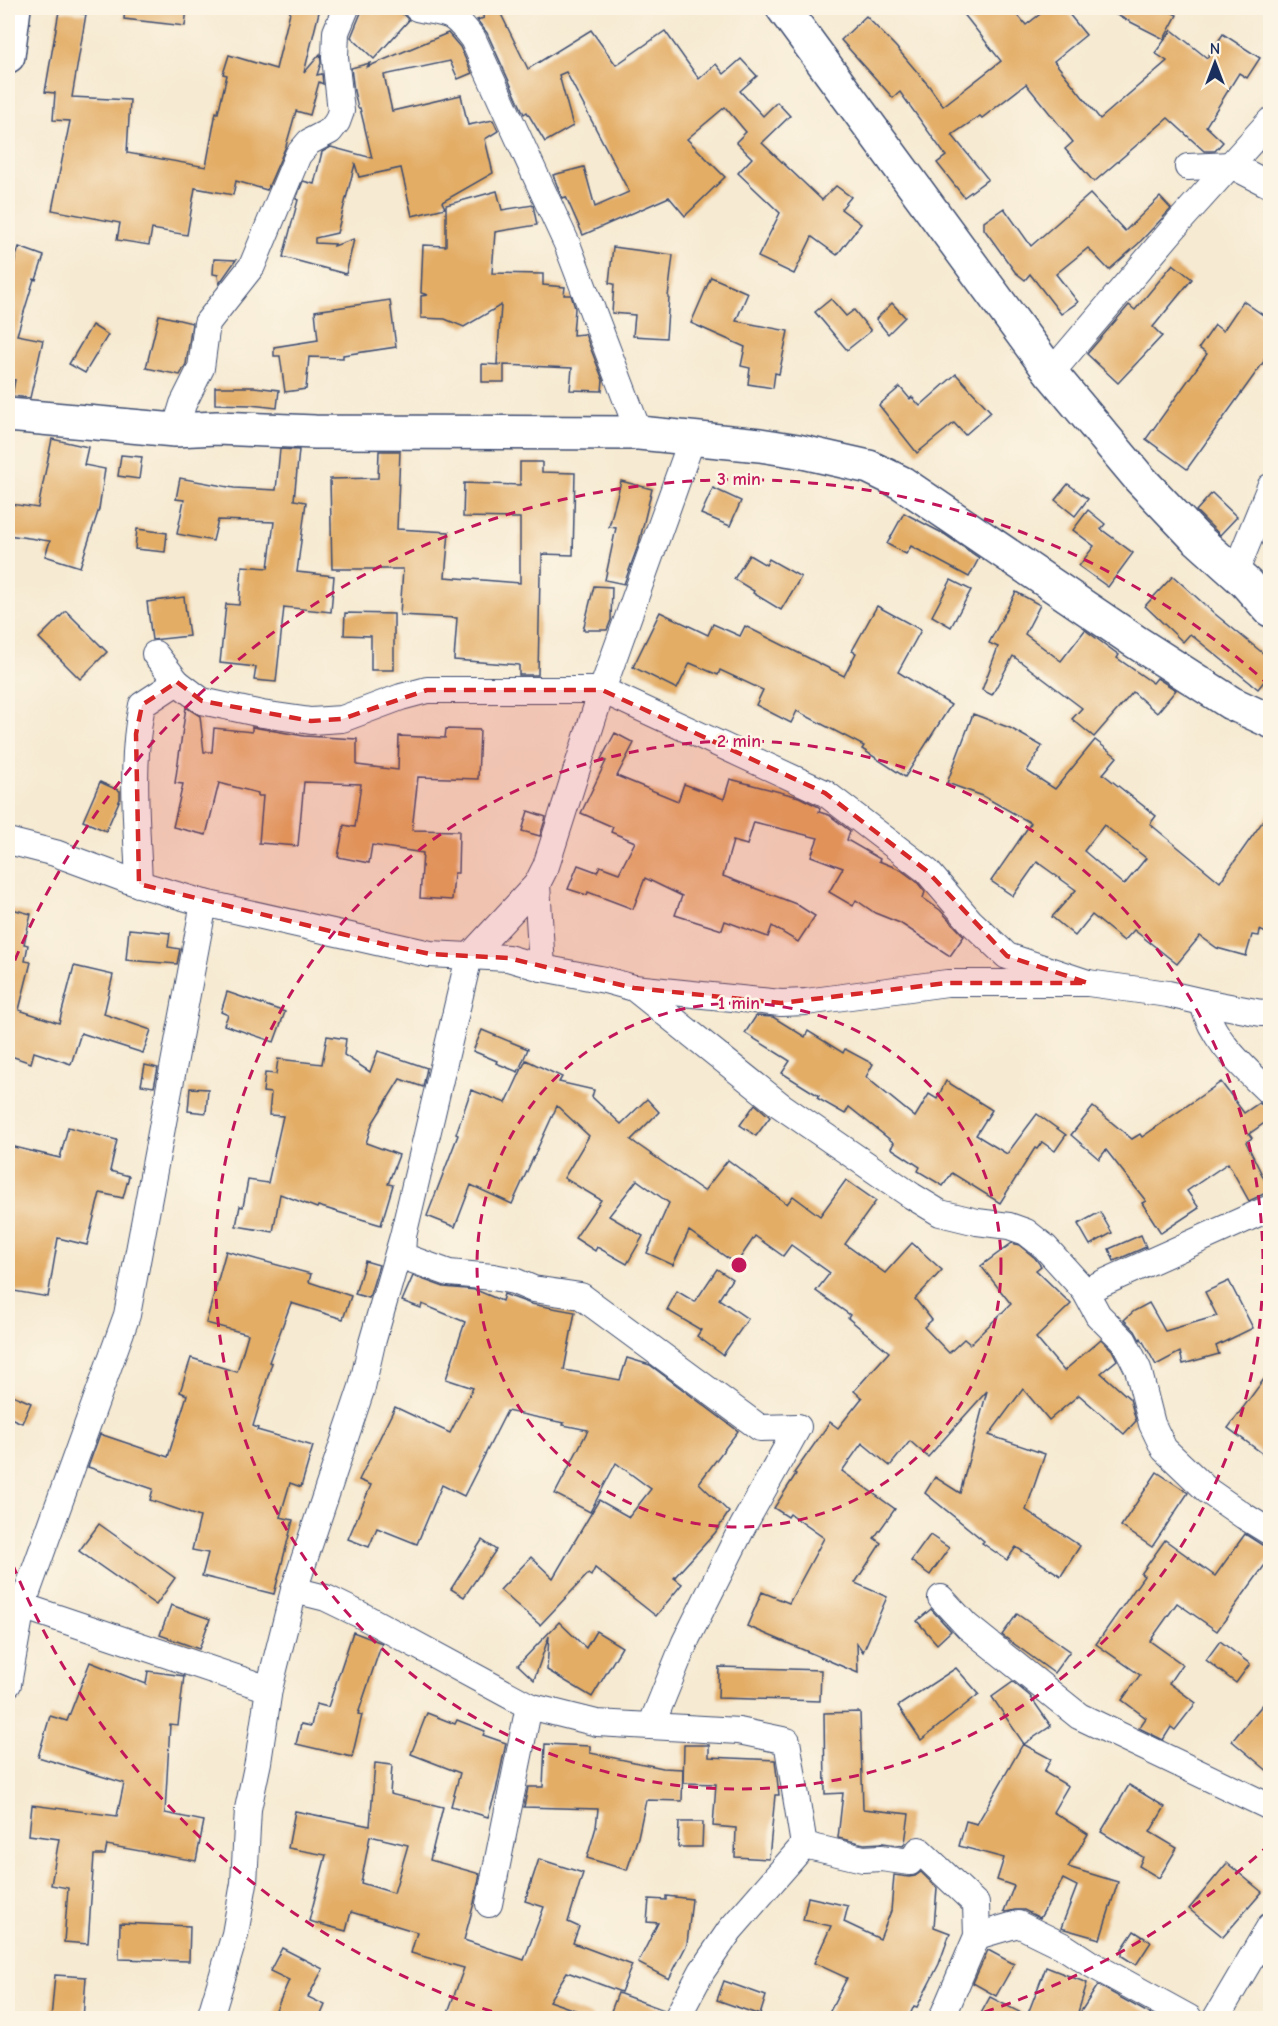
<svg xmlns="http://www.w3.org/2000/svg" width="1278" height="2026" font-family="'Comic Neue',sans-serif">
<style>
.building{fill:#e3ad66;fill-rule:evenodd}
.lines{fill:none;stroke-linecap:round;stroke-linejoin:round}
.street-casing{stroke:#3c4b6f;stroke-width:28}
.secondary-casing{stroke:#3c4b6f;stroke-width:36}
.street{stroke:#fff;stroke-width:26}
.secondary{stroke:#fff;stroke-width:33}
.marked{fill:#d62828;fill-opacity:0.2;stroke:#d62828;stroke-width:4.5;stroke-dasharray:12 8;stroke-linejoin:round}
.ring{fill:none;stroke:#c2185b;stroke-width:3;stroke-dasharray:10 8}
.centre{fill:#c2185b;stroke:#fcf5e5;stroke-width:3}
.ring-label{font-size:18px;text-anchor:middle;font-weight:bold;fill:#c2185b;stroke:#fcf5e5;stroke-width:5;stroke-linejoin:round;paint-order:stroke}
</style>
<rect width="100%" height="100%" fill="#fcf5e5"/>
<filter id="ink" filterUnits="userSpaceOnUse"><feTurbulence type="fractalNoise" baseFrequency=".0167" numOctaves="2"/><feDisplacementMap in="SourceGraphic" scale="12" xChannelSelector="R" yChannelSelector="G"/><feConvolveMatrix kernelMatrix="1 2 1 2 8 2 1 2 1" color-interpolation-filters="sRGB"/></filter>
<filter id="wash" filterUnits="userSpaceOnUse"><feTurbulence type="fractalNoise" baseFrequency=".008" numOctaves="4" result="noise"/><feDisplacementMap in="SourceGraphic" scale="24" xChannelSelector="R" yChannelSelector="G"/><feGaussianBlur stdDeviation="1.35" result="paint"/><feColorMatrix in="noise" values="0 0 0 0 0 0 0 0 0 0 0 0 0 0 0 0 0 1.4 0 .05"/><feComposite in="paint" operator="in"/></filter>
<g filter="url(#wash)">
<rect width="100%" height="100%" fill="#f6ead2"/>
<g id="blocks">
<g class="building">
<polygon points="125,8 187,8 185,26 124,19"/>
<polygon points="291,8 320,8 304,73 320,54 321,63 317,75 322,74 323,84 319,82 310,115 296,111 286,146 267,190 236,181 233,195 195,188 187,235 152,229 149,245 117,240 120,223 52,210 70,121 53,120 55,93 45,92 59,11 86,14 72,97 130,100 127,153 206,167 216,112 218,113 227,75 223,74 229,55 276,69"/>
<polygon points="363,8 396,8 409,20 374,59 351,37"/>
<polygon points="479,8 498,8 528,69 591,30 616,65 665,31 699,79 716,64 724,74 741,59 757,76 740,91 763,116 777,102 790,116 762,143 822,200 836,186 851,197 841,209 861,224 837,255 812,237 794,274 758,257 780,213 738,173 752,158 736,142 746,132 725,107 687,139 725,177 685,216 669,197 583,235 566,197 562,198 553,175 584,167 595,207 629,192 566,72 559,75 573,126 545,142 527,112 524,114 487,33 477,20 484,18"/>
<polygon points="959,8 1012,8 1026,25 1048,8 1064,8 1086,35 1054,61 1100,119 1167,61 1155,53 1172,30 1207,58 1223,34 1260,58 1247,78 1239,73 1206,126 1223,142 1215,151 1204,151 1168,118 1094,182 1065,149 1073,142 1026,84 982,118 980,116 952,135 988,179 964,197 937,163 946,156 900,92 893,98 841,40 866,16 896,47 929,86 943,106 1001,61"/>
<polygon points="1103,8 1163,8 1177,15 1164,39"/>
<polygon points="448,33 460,47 472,73 458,79 450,61 384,75 392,111 461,95 468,125 493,120 498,131 485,139 493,173 442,202 445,208 412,216 401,168 359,177 355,164 337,233 315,238 315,243 335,244 334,246 354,239 346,274 283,257 298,200 296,199 303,181 314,184 322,152 331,147 372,158 360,108 358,108 354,91 351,68 370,63 367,67"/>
<polygon points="497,191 502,210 533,205 537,225 495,232 492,273 543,274 543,285 565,287 564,295 571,295 575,308 573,335 585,334 603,380 602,391 570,390 572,368 504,365 504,382 482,382 482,364 502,365 497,364 501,305 464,327 445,319 421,318 421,296 428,295 421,293 423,245 446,246 446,205"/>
<polygon points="1090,194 1125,231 1160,197 1171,209 1138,244 1109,270 1088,248 1056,274 1078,302 1061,314 1030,274 1025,280 1015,272 984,229 984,222 1004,208 1031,246"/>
<polygon points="19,247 44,256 36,280 34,279 17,335 43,340 30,398 12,396 15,380 8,379 8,284"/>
<polygon points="613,247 673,255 668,297 669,297 666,338 633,336 635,315 612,313 614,284 609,283"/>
<polygon points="214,259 236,260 219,284 218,275 213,274"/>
<polygon points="1173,264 1192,279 1153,327 1162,336 1118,383 1087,354 1129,305 1135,310"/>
<polygon points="711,277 748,293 736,321 788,331 779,374 775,373 773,388 748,384 750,368 741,366 745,347 691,323"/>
<polygon points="831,299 846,316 854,310 871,331 847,350 815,312"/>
<polygon points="390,300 396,347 343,355 343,358 309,357 306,389 285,392 280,356 274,356 274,347 318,340 315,311"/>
<polygon points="1243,301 1270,320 1270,349 1264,359 1265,360 1187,469 1146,439 1207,354 1199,348 1215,325 1223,331"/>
<polygon points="892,303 905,317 888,334 876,319"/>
<polygon points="159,315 192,323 186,364 180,375 146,368"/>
<polygon points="92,325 108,335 85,373 69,364"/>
<polygon points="956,374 991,412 965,435 954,423 917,453 879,405 900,387 910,399 912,397 920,406"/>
<polygon points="215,387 254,387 279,390 277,408 251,405 215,404"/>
<polygon points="52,439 88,447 84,465 105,469 99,509 80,567 45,556 50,541 8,535 11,504 38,508"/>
<polygon points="280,449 299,450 294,500 306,502 297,572 334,576 331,612 284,607 276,682 254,680 256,667 220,663 226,604 239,605 242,566 268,568 274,522 218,520 213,541 177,534 184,500 176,499 180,478 234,488 276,490"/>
<polygon points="379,451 400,451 397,529 449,532 445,577 520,583 520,518 463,517 464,483 520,485 520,462 542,462 542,472 575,473 573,555 542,554 542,574 540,574 538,675 519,675 519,665 454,660 457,618 400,615 403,569 332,569 330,479 378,478"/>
<polygon points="121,455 142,457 139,479 118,476"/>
<polygon points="621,481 652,489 639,543 624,584 605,580 616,528 609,527"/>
<polygon points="1068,484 1088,499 1075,516 1055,500"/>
<polygon points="713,488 741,501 730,526 701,514"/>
<polygon points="1212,493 1237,517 1220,535 1196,511"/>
<polygon points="1088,510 1105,524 1101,529 1133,553 1108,587 1079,566 1094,546 1073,530"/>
<polygon points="904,513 944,534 979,558 969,577 911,546 906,554 887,544"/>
<polygon points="137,529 167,533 165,552 135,549"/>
<polygon points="749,555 766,565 769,559 801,577 781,610 753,593 754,591 734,579"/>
<polygon points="1173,576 1215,614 1270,659 1270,674 1258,689 1190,634 1183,642 1145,606"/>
<polygon points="951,580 971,590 951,627 932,616"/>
<polygon points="594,586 612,587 611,620 607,630 583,630"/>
<polygon points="1016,592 1040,605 1025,634 1061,661 1085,630 1119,655 1117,658 1153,683 1157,678 1176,690 1157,713 1133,692 1094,737 1072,719 1082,708 1013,656 992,695 982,690 998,647 989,643"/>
<polygon points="184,597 189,636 152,640 147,602"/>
<polygon points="877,606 921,630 898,672 951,705 905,777 862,749 864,746 797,711 791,723 756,705 763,690 720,670 718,675 690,663 677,689 633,667 660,612 708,635 713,624 740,636 745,626 844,676 856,653 852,651"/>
<polygon points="66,611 107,652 80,679 39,638"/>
<polygon points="345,613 394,614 394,670 371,670 371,636 344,635"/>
<polygon points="186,707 200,716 204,752 212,752 214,728 252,732 252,727 304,736 357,739 357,765 398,770 399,736 445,738 446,729 480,730 478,779 418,777 412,830 459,831 458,873 454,873 452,900 420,898 423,853 372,845 369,863 338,857 344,825 355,827 361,784 304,782 298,846 259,843 263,796 258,796 258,793 219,783 206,835 173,827 183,784 175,783"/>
<path d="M973 714 1010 728 1042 746 1027 771 1055 789 1095 740 1117 757 1103 774 1156 816 1150 824 1220 882 1270 811V935L1260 930 1259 936 1252 935 1246 956 1217 948 1200 936 1177 964 1134 930 1124 941 1092 915 1075 936 1052 917 1076 890 1037 862 1013 896 991 881 1031 823 983 796 947 783ZM1104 825 1146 858 1124 885 1084 851Z"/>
<polygon points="615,733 634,743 617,776 678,801 684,784 724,799 730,779 799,797 817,806 820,808 819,812 829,815 850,831 847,840 880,859 879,861 901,870 917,882 925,892 923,898 940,910 964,936 950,956 900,923 875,913 856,900 853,906 829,892 843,868 811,856 818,838 754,822 747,845 733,841 723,876 796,904 815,916 798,942 772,926 768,937 725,921 722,930 675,915 682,896 645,878 633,909 588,892 587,895 568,889 578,865 597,872 600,866 619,873 635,842 611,832 613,827 581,813 606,761 601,759"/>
<polygon points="100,782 120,791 120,799 106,831 83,821"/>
<polygon points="528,811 546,817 540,836 522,831"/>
<polygon points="8,908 31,914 24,944 28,945 25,961 31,962 19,1010 59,1023 74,966 113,975 104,1014 151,1030 143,1053 81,1033 71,1064 34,1052 31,1063 8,1055"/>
<polygon points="129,929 170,933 168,947 180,949 177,964 126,960"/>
<polygon points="227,992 285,1012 274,1042 224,1025 228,1015 221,1012"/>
<polygon points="756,1016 773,1017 805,1037 808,1031 843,1053 845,1049 873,1064 866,1077 915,1117 929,1094 937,1099 946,1081 992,1110 976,1135 1007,1154 1037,1114 1066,1135 1055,1151 1042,1142 1037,1149 1035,1148 1000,1203 952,1173 943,1186 918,1171 920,1167 891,1148 894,1143 849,1107 845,1114 817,1098 819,1096 782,1073 790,1061 745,1033"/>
<polygon points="482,1030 528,1049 518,1072 496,1063 497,1061 473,1051"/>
<polygon points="327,1036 346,1039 344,1055 370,1072 378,1051 427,1068 423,1087 400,1079 372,1124 366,1143 399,1155 388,1184 393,1185 381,1225 318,1206 317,1208 280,1194 273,1232 236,1226 240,1206 243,1207 248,1180 268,1183 283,1116 269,1115 271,1093 263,1092 265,1073 276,1074 278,1059 322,1064"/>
<polygon points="526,1060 562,1077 559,1082 594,1090 592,1097 621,1124 647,1099 659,1112 631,1140 704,1191 728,1160 787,1204 793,1196 820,1216 846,1180 876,1201 845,1244 885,1273 912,1243 942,1270 915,1299 932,1320 924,1327 949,1353 964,1339 970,1344 1011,1304 981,1266 1012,1243 1019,1245 1035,1258 1041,1266 1036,1270 1071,1304 1036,1338 1064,1371 1101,1339 1112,1350 1117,1360 1101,1373 1130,1399 1136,1421 1124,1434 1079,1395 1049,1420 1023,1389 989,1435 1045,1454 1026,1510 1080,1546 1061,1576 1016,1547 1007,1560 982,1543 984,1541 925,1493 935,1477 960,1493 987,1391 928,1457 910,1441 890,1466 862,1443 842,1471 895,1509 874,1538 881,1543 855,1583 887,1597 863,1652 857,1643 858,1673 747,1626 762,1592 789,1603 824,1538 790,1514 788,1517 774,1508 796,1474 794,1473 830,1422 838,1428 862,1398 854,1391 889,1352 848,1318 850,1315 816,1291 830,1273 791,1245 783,1256 755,1236 736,1264 689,1231 673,1265 647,1253 669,1203 637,1180 609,1216 643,1236 627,1264 597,1247 595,1251 575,1238 601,1200 564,1178 589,1136 557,1106 512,1204 471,1185 455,1227 427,1216 458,1135 456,1134 471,1090 506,1103"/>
<polygon points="145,1065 158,1068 154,1087 141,1085"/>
<polygon points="1221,1082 1244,1113 1259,1103 1266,1107 1270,1108 1270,1119 1249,1134 1252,1138 1246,1142 1270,1191 1249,1201 1228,1163 1187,1191 1199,1208 1161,1233 1142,1203 1146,1201 1106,1150 1099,1159 1071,1135 1093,1107 1132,1139 1140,1134 1142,1137"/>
<polygon points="190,1088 208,1089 206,1113 188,1111"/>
<polygon points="755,1104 770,1117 756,1136 740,1125"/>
<polygon points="68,1127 117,1140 110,1171 129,1176 123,1198 100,1193 87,1245 58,1238 48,1297 8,1290 12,1270 8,1269 8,1157 10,1146 60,1158"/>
<polygon points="1100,1212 1112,1233 1090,1245 1078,1224"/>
<polygon points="1141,1235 1146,1247 1114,1261 1109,1249"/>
<polygon points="226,1251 311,1274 309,1282 351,1296 343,1319 291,1303 269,1362 272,1363 253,1426 258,1428 257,1430 313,1446 301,1487 290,1483 280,1517 293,1520 274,1594 202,1576 208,1553 192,1550 200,1517 150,1500 153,1489 88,1467 100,1434 168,1457 187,1395 180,1392 191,1358 237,1372 248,1334 206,1323"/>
<polygon points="365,1261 379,1265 369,1298 355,1294"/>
<polygon points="717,1269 732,1279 719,1299 748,1319 723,1355 697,1336 701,1330 667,1310 677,1291 695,1302"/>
<polygon points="413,1276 444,1287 476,1290 502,1301 504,1294 531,1304 575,1312 564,1370 620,1380 627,1358 650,1365 738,1431 699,1483 729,1512 715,1533 674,1578 682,1584 656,1616 595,1568 591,1576 588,1574 540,1625 500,1590 531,1557 553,1578 599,1500 629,1517 651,1489 616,1463 590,1512 555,1494 588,1430 563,1425 564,1423 507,1411 464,1496 442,1485 417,1544 377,1528 369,1547 348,1539 371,1485 359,1480 395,1407 450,1433 473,1388 446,1379 465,1322 422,1304 421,1308 402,1301"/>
<polygon points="1229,1281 1253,1328 1216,1346 1219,1354 1183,1364 1180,1352 1156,1365 1141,1338 1140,1340 1135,1331 1124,1320 1134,1311 1149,1303 1165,1331 1217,1316 1205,1292"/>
<polygon points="1270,1371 1270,1459 1228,1428"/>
<polygon points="8,1393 31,1403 22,1423 8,1417"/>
<polygon points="1157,1472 1188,1493 1152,1547 1121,1526"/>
<polygon points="99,1524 175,1578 156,1605 79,1551"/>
<polygon points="1245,1534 1262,1545 1270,1547 1270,1558 1217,1631 1177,1603 1150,1641 1182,1664 1169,1683 1196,1703 1175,1730 1171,1727 1163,1740 1139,1728 1146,1718 1122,1700 1140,1675 1096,1644 1144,1576 1141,1574 1165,1540 1215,1576"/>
<polygon points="930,1535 949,1548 930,1575 911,1561"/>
<polygon points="482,1540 496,1550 464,1597 451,1589"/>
<polygon points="171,1605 210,1619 199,1649 160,1635"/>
<polygon points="931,1609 951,1631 937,1644 917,1621"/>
<polygon points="1017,1614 1070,1651 1054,1673 1002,1635"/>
<polygon points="559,1622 586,1648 596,1631 622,1647 592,1697 547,1670 549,1636 534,1680 518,1665"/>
<polygon points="353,1632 382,1643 358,1714 362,1715 352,1757 296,1744 301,1724 311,1726 316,1704 328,1707"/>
<polygon points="1220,1641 1250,1664 1236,1683 1206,1660"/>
<polygon points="90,1662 146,1684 148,1671 184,1676 178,1725 170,1724 165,1813 204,1821 196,1861 107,1845 105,1855 94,1855 88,1944 64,1942 68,1888 51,1885 59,1839 29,1835 32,1805 117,1816 124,1783 38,1757 50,1716 67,1721"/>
<polygon points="719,1667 821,1670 820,1701 718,1698"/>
<polygon points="956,1668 979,1694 921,1740 898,1706"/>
<polygon points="1013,1682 1030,1696 1051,1726 1024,1744 992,1697"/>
<polygon points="1270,1696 1270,1773 1232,1741"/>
<polygon points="860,1712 863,1809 909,1814 905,1843 903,1846 883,1843 864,1844 838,1838 843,1793 825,1794 824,1713"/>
<polygon points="427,1713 455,1724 457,1720 485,1731 483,1735 506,1743 496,1791 488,1817 451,1806 460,1773 411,1754"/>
<polygon points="545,1744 590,1746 590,1753 663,1768 683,1769 682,1801 646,1800 638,1837 627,1870 587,1858 596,1827 598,1809 524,1807 528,1787 543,1787"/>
<polygon points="1023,1744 1051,1759 1044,1772 1068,1786 1053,1812 1088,1834 1068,1867 1118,1882 1100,1939 1061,1928 1077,1886 1063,1879 1040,1918 1024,1910 1015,1910 1006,1912 1004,1911 1014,1886 997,1880 1004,1858 959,1846 966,1821 977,1824"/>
<polygon points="684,1745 709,1745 709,1757 775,1760 779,1795 775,1795 769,1859 735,1857 736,1828 713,1826 716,1784 683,1783"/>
<path d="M375 1763 392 1765 390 1794 443 1807 430 1860 480 1874 474 1903 464 1940 524 1960 544 1907 525 1901 539 1859 583 1873 568 1922 579 1927 573 1943 632 1965 621 1992 567 1972 549 2001 592 2016 591 2019H457L447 2015 464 1968 411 1953 417 1932 351 1912 346 1931 309 1921 326 1855 288 1848 295 1811 370 1826ZM370 1836 408 1845 394 1893 361 1883Z"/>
<polygon points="1129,1785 1165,1807 1150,1832 1177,1848 1159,1878 1139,1866 1143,1857 1101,1832"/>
<polygon points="679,1822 703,1822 702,1847 678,1847"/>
<polygon points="1227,1863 1262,1892 1223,1937 1189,1909"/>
<polygon points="921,1872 937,1888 934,1927 950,1933 939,1964 917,2007 914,2006 908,2019 826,2019 847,1978 814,1963 831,1926 803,1920 808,1897 848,1906 844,1922 880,1939 891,1911 894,1875 909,1877 915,1876"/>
<polygon points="666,1896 692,1899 687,1944 669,1979 638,1963 658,1923 647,1922 649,1899 666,1900"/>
<polygon points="120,1923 190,1926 189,1961 119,1959"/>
<polygon points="1134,1931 1151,1942 1136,1965 1122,1956 1122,1949"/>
<polygon points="282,1948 323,1969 308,1997 325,2005 319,2019 272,2019 289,1980 270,1971"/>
<polygon points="988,1950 1014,1964 996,1996 973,1983"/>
<polygon points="1046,1967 1087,1983 1076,2019 978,2019 990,1997 1027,2016"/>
<polygon points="55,1975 86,1977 83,2019 51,2019"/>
<polygon points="724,1981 766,1996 760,2015 717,2000"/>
<polygon points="1098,1985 1159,2019 1076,2019"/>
<polygon points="618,1993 664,2010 662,2019 608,2019"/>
</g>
</g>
</g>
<g filter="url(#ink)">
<use href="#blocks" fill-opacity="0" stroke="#3c4b6f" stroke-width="1.5"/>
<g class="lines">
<g class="street-casing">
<g id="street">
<path d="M417 8C451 16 450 9 473 39L567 244 639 433"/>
<polyline points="1188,167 1231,165 1270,185"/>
<polyline points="1051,373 1179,222 1270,121"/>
<polyline points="175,430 183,404 201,368 207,323 252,266 298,155 309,142 330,131 337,122 341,111 335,57 336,32 346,8"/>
<polyline points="1235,573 1270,487"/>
<polyline points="155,654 177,682 202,701 262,714 311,721 342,719 401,697 427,690 602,690 825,793 927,871 970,921 1007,956 1088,983"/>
<polyline points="8,841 55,853 139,884 204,903 430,954 508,958 542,968 605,980 634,988 780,1105 912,1196 940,1213 977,1222 1009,1226 1026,1232 1045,1247 1085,1291 1098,1315 1124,1341 1138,1369 1152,1424 1164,1449 1208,1491 1244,1516 1270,1532"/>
<path d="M139 884C137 825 130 763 142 705L177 682"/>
<polyline points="537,884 542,968"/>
<polyline points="634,988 781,1003 806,1002 947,983 1088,983 1168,994 1203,1002 1261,1013 1270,1012"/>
<path d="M1203 1002C1211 1040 1244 1067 1270 1093"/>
<polyline points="403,1237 402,1256 449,1273 493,1277 514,1281 533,1289 581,1296 760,1428 798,1427 743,1526 685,1642 651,1726"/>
<polyline points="1085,1291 1270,1208"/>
<polyline points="294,1590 326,1598 361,1615 529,1706 597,1723 739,1731 787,1741 804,1845"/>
<polyline points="941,1598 967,1626 1079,1716 1270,1807"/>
<polyline points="8,1603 22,1606 269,1689"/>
<polyline points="8,1684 22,1606 127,1315 204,903"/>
<polyline points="804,1845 863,1859 881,1858 910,1862 919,1850 976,1904 977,1936 942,2018"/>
<polyline points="489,1904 529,1706"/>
<polyline points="977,1936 1018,1924 1063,1946 1089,1963 1189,2018"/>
<polyline points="210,2018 235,1934 244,1883 248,1809 258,1762 269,1689 294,1590 362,1387 372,1343 403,1236 469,957 537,884 546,866 602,690 692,439"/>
<polyline points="677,2018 702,1971 730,1930 804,1845"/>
<polyline points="1216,2018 1270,1926"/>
</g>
</g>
<g class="secondary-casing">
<g id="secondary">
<polyline points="783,8 1051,373 1139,478 1195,537 1246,583 1270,610"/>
<polyline points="8,56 14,8"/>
<polyline points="8,415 175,430 217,428 315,432 639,433 760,445 798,451 869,467 902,483 1136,642 1231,703 1270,721"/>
</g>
</g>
<use href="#street" class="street"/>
<use href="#secondary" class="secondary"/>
</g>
</g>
<path class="marked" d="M177 682 202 701 311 721 342 719 427 690H602L825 793 927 871 1007 956 1088 983H947L781 1003 634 988 508 958 430 954 383 944 139 884 136 734 142 705Z"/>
<g class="ring">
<circle cx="739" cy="1265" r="262"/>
<circle cx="739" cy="1265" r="524"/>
<path d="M1270 1844A786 786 0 0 1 969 2017M509 2017A786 786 0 0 1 8 1553M8 977A786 786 0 0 1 1270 686"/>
</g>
<circle cx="739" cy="1265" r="9" class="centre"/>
<g class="ring-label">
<text x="739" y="485">3 min</text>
<text x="739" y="747">2 min</text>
<text x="739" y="1009">1 min</text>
</g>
<rect width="1278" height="2026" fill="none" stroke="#fcf5e5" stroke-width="30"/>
<g transform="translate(1215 63)" stroke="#fcf5e5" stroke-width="4.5" paint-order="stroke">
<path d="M0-4.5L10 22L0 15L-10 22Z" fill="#1b2f5e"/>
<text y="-9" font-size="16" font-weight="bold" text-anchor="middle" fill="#1b2f5e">N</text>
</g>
</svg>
